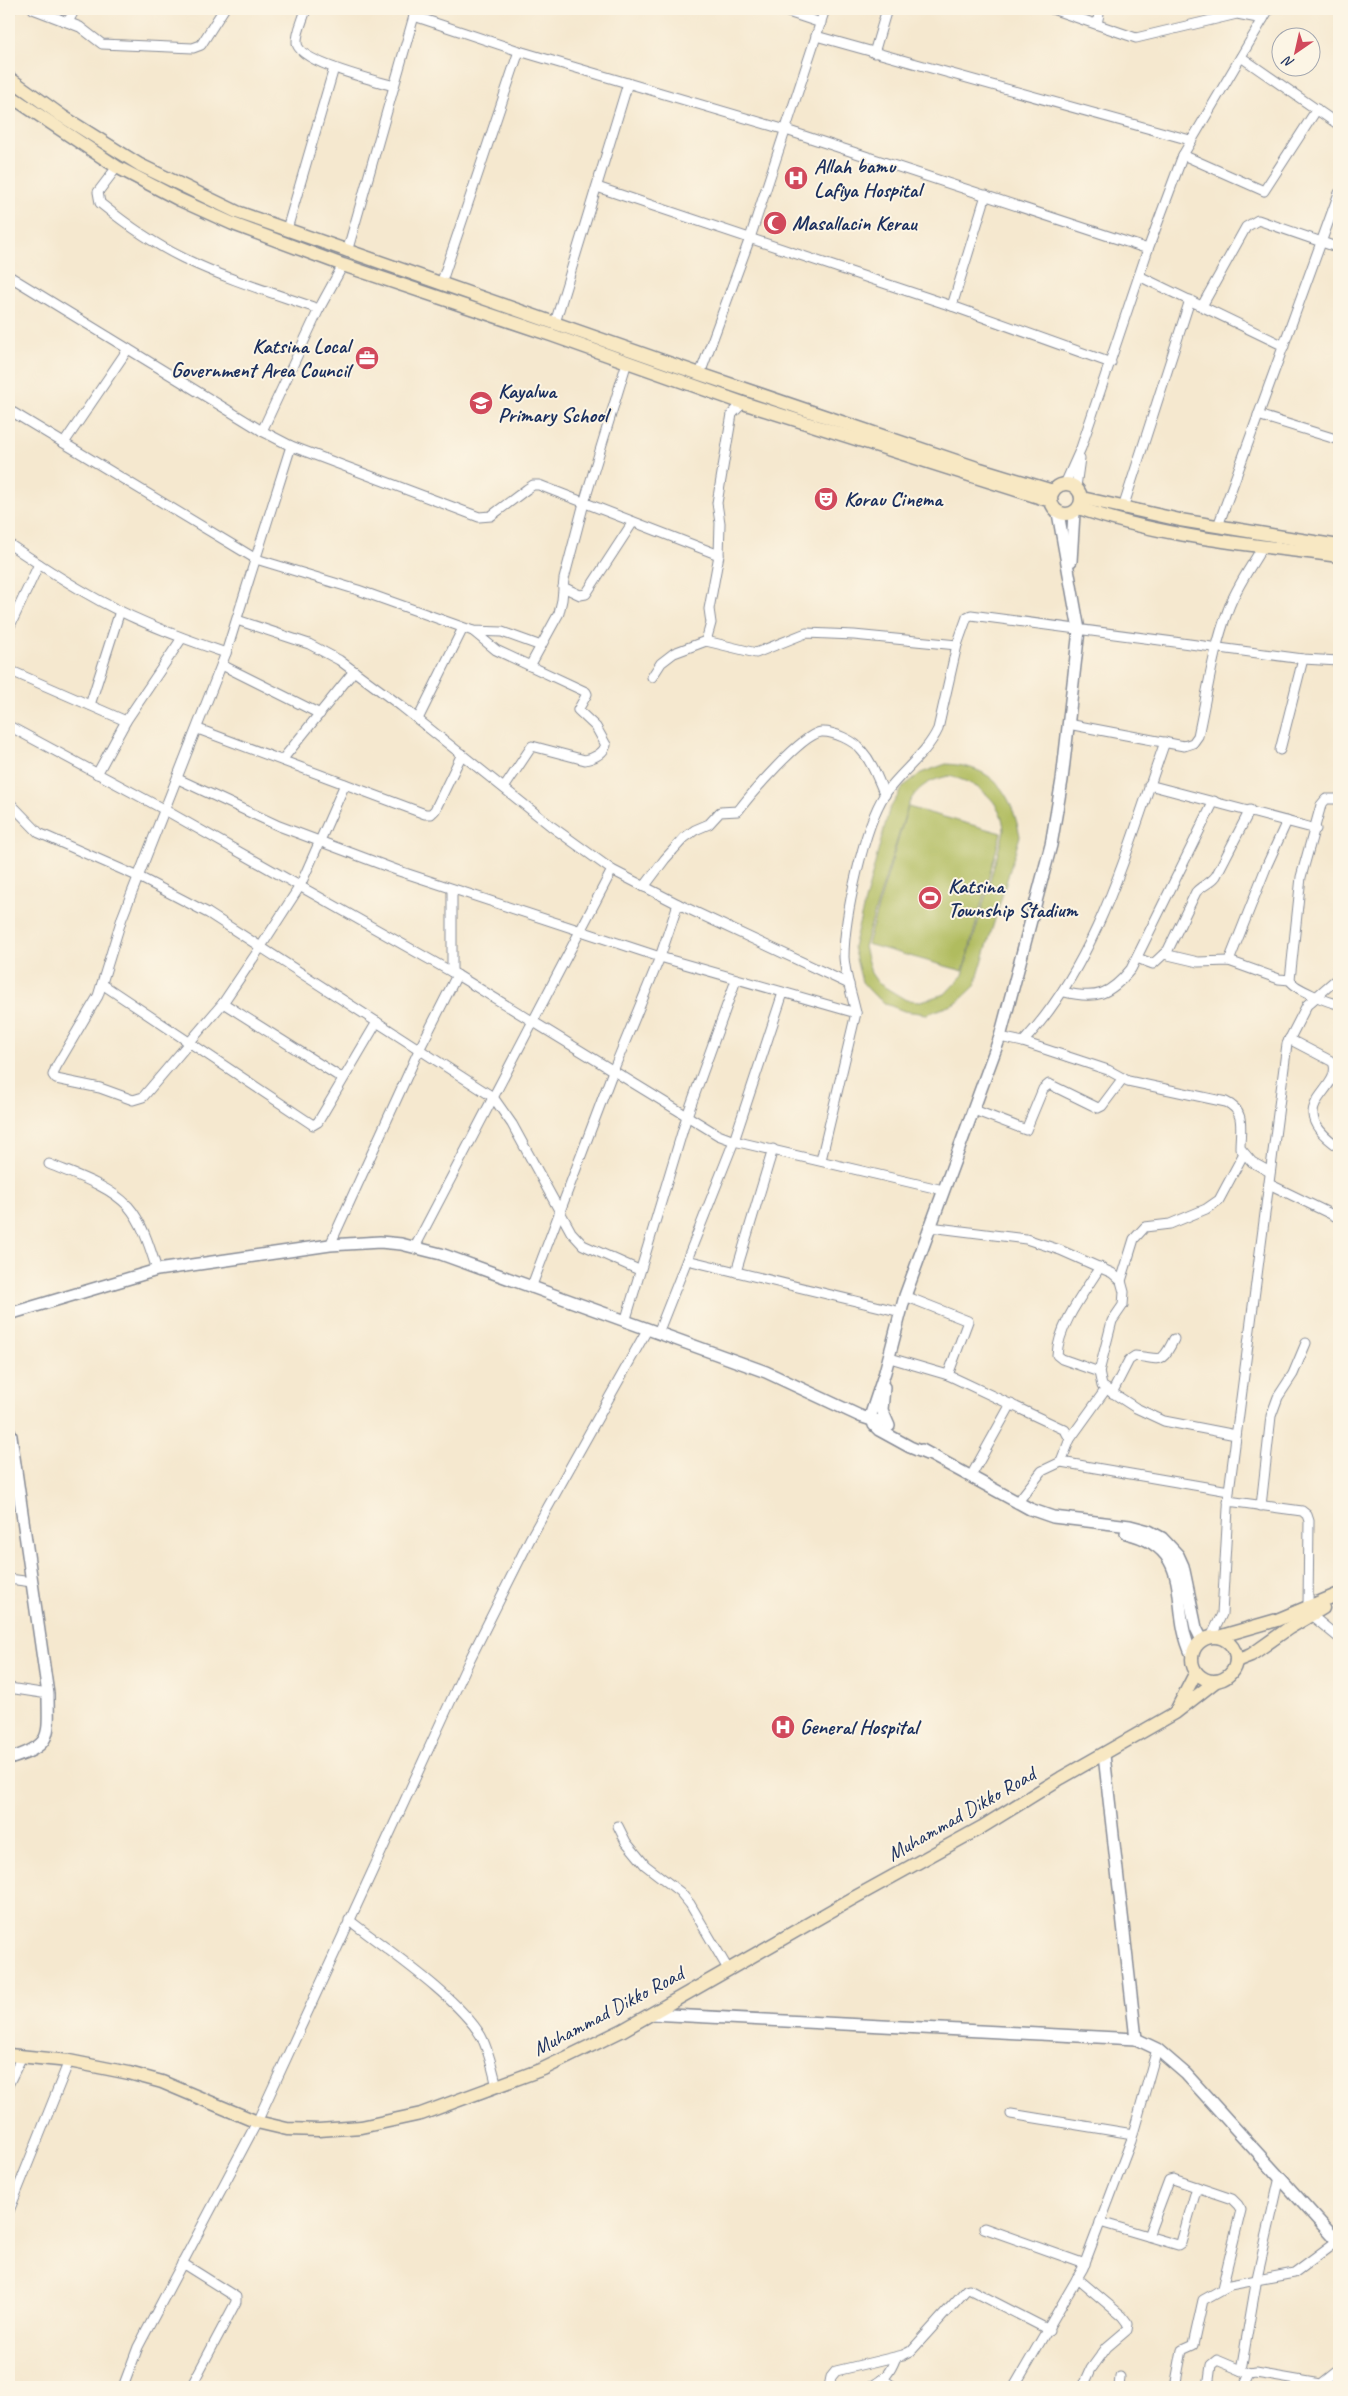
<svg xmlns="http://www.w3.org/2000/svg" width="1348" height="2396" font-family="Caveat,sans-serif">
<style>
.green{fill:#b0bc5e;stroke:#66765e;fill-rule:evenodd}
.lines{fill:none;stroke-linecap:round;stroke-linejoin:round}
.minor-casing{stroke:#888c96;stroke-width:11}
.tertiary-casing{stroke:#888c96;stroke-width:14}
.secondary-casing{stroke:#888c96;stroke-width:15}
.minor{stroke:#fff;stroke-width:9}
.tertiary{stroke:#fff;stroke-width:11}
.secondary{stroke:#f8e8c3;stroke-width:12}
.labels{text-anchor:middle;stroke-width:4;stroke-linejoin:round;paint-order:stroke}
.poi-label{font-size:21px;font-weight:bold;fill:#1b2f5e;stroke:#fcf5e5;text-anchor:start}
.street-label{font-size:21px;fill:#1b2f5e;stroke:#fcf5e5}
</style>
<rect width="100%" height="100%" fill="#fcf5e5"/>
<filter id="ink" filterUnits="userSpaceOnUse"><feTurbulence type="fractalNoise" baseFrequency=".02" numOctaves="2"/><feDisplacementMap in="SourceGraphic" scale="10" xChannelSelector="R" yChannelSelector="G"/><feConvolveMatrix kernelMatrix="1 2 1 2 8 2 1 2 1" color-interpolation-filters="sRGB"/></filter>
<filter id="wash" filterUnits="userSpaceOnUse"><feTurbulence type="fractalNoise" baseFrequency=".0096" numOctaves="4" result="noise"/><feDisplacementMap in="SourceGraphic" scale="20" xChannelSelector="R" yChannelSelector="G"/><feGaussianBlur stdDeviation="1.12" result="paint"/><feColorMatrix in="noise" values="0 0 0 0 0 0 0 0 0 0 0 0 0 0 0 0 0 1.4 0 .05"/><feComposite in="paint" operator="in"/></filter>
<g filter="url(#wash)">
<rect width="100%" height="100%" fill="#f5e8cf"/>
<g class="green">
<path d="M946 764C994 766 1011 792 1020 836L975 986 957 1003 927 1014 904 1011 886 1004 874 995 862 982 853 947 889 810 904 786 921 773ZM949 776C976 782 1003 800 1004 831L963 975 945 994 921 1001 906 1000 878 983 871 973 864 947 908 805C917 787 929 780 949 776Z"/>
<polygon points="908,807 1001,833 963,971 867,944"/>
</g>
</g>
<g filter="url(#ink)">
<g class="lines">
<g class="minor-casing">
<g id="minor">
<polyline points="33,9 80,27 102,44 193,48 201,45 224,9"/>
<path d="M306 9C304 18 296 33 297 43 298 62 377 81 394 86"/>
<polyline points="779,9 821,23"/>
<polyline points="1052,9 1136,38 1237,14 1263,19"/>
<polyline points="9,13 11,9"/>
<polyline points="414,16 519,51 786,130 1148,249"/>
<polyline points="68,22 75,9"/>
<polyline points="1097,24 1100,9"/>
<polyline points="816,36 1190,140"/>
<polyline points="874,53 887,9"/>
<polyline points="1241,57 1339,125"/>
<polyline points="1183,155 1264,191 1317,109"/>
<path d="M117 167 98 192 100 203C126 224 154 244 183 258 226 279 273 293 319 309"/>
<polyline points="597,187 952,306 1111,363"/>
<polyline points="287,229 334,68"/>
<polyline points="347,252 416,9"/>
<polyline points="9,276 262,431 291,446 479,517 491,516 527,489 533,485 539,485 719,555"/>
<polyline points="1139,276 1284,346"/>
<polyline points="441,284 519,51"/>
<polyline points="952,306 986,195"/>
<polyline points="1202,306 1246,227 1258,220 1339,248"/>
<polyline points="555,323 628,83"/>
<polyline points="700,374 750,238 825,9"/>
<polyline points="9,410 256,559 358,590 473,631 502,632 541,646"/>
<polyline points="1258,415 1339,440"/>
<polyline points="262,431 319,309 343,265"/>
<polyline points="64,443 128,349"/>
<polyline points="291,446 226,653 122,918 98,996 56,1067 53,1075 56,1079 100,1088 133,1100 143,1097 223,1003 260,948 300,886 345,784"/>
<polyline points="1065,484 1081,448 1148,249 1183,155 1269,9"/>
<polyline points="1076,487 1080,458"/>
<polyline points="1123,508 1190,300"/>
<polyline points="1218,526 1339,193"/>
<path d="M9 544C34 561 60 578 86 593 130 619 178 637 226 653"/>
<polyline points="563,587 580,595 586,594 633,522"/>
<polyline points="237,620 309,644 339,660 401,706 551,826 612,870 678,904 849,984"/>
<polyline points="9,628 39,564"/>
<path d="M473 631 496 650 586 692 587 694 578 710 596 727 606 745C603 754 594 758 585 760L532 746 504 788"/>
<polyline points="706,641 711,623 709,609 719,555 720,523 717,503 732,414 743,403"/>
<polyline points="222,665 320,714"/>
<polyline points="530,666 559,613 562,600 564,579 584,503 627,362"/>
<polyline points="9,670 126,721"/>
<polyline points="652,677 661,663 674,653 706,641 756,653 806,633 854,635 957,645"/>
<polyline points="90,705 120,611"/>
<polyline points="418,719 463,628"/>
<path d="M1068 724 1184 746 1193 743 1198 736C1207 694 1213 650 1228 610 1236 587 1251 567 1263 546"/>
<polyline points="9,726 165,810 457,975 718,1135 734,1141 943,1190"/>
<polyline points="198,729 425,814 431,814 435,810 462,754"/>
<polyline points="1280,750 1303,659"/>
<polyline points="282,760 354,671"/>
<polyline points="97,774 126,721 182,638"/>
<polyline points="178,779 279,826 399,871 660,957 856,1013 821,1160"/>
<polyline points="1149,785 1316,829"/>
<path d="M1339 799H1326L1321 805 1301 877 1290 980C1293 988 1329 1003 1339 1004"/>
<polyline points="9,802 39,833 139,877 208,913 493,1097 512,1124 571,1232 583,1245 639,1270"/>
<path d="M644 887 665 859 684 838 695 830 709 824 720 812 738 811C751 794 801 735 821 732 833 731 855 741 862 751 873 763 878 780 885 795"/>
<polyline points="1164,954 1198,962 1229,961 1279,979 1290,980"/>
<path d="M1137 958 1153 964 1168 950 1196 892C1202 885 1210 884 1216 876L1250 810"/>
<polyline points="1229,961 1267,865 1287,821"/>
<polyline points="452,972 452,889"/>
<polyline points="102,984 313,1125 318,1122 377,1022"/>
<path d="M1064 992C1096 1000 1110 995 1131 969L1214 801"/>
<polyline points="223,1003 340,1077 344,1076"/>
<path d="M856 1013C852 995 845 975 844 957 844 918 864 826 885 794 901 771 926 755 938 729L957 645 967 617 971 615 1303 659 1339 661"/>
<path d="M1000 1037 1023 1042 1108 1070 1128 1081 1226 1102C1246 1111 1240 1129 1240 1148L1252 1162 1270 1172"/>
<path d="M1289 1039 1333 1062C1345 1091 1278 1105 1339 1147"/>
<path d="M1023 1042C1099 961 1128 845 1165 742"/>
<polyline points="974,1110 1026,1130 1043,1089 1049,1084 1098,1108 1102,1106 1123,1078"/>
<path d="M49 1164C75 1175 108 1185 128 1206 143 1223 150 1248 157 1270"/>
<polyline points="1269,1184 1339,1218"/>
<polyline points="930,1227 1026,1239 1060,1250 1112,1273 1121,1281 1124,1292 1123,1305 1112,1321 1099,1372 1102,1386 1136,1408 1164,1421 1236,1435"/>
<polyline points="330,1245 419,1050 457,975"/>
<polyline points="415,1247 612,870"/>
<polyline points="687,1260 901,1312"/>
<polyline points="736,1272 773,1149"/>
<polyline points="1121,1281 1134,1239 1145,1227 1170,1224 1206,1209 1219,1200 1243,1155"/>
<polyline points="531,1288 613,1071 660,957 678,904"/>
<polyline points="905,1296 968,1321 948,1375"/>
<polyline points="625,1322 687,1116 736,980"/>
<polyline points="658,1333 734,1141 783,993"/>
<polyline points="890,1358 948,1375 1065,1430 1070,1439"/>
<path d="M1099 1372 1062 1359 1057 1355C1058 1326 1085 1291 1100 1267"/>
<path d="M1112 1393 1129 1360 1135 1356C1161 1358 1161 1366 1174 1339"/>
<polyline points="1061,1462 1070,1439 1106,1389"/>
<polyline points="971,1476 1011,1404"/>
<polyline points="1228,1501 1302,1511 1307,1515 1309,1521 1308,1606"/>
<polyline points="1017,1503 1042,1471 1061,1462 1229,1491"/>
<polyline points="1261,1506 1271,1416 1278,1397 1293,1374 1306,1343"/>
<polyline points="9,1579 32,1582"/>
<polyline points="1311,1615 1339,1638"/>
<polyline points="1211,1637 1222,1614 1229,1491 1287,1044 1307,1005 1339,977"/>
<polyline points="9,1688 48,1694"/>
<polyline points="618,1826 626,1842 645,1865 680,1892 690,1904 728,1969"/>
<path d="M349 1920C386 1949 458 1997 481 2036 489 2051 493 2070 497 2087"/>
<polyline points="9,2083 22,2056"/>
<polyline points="1011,2114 1133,2134"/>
<polyline points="9,2211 69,2061"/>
<polyline points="1100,2222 1178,2245 1181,2243 1197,2187"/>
<polyline points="984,2228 1085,2264"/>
<polyline points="1148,2236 1169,2180 1173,2179 1232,2199 1238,2205 1241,2210 1222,2288"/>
<polyline points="182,2263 236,2297 236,2302 193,2383"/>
<polyline points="1077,2278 1122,2316 1128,2324 1127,2330 1107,2347 1091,2369 1083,2387"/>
<polyline points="1241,2370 1257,2278 1280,2177"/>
<polyline points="884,2380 894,2387"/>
<polyline points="123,2387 138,2347 257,2122 470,1659 530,1539 647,1330"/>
<polyline points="829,2387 831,2377 836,2371 903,2355 911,2351 966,2290 969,2289 1049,2330"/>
<path d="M870 2387C885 2379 890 2373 896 2357"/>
<polyline points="1014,2387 1083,2268 1131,2141 1157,2049"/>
<polyline points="1119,2387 1120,2377"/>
<polyline points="1175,2387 1182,2350 1193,2345 1203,2300 1230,2285 1294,2273 1337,2241"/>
<polyline points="1208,2387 1211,2365 1217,2360 1250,2374 1256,2373 1320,2384 1339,2369"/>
<polyline points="1244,2387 1250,2374"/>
</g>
</g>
<g class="tertiary-casing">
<g id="tertiary">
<polyline points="1071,561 1074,513"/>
<polyline points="9,1314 157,1270 330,1245 380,1242 401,1244 441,1254 766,1372 860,1416 872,1420 885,1421"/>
<polyline points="884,1387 882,1410 889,1426"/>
<path d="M9 1432 11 1436 48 1694C48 1736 54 1745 9 1759"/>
<polyline points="922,1450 1030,1509 1053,1517 1130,1526 1149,1531 1162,1538 1178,1555 1183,1566 1196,1628 1202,1640"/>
<polyline points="927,1454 910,1447 879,1430 874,1425 871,1414 885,1372 905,1296 1000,1037 1051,845 1062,780 1079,630 1058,513"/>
<path d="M1126 1533C1198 1550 1168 1606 1192 1655"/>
<polyline points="1104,1755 1136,2039"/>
<polyline points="651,2014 1136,2039 1157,2049 1186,2074 1339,2243"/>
</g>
</g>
<g class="secondary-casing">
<g id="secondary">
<polyline points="9,78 62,116 140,165 237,212 700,374 980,469 1053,491"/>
<polyline points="9,95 117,167 180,200 233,224 343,265 551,335 743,403 1051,501"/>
<circle cx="1066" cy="499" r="15"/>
<polyline points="1082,498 1180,520 1339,546"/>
<path d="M1079 508C1159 537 1255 545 1339 556"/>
<polyline points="1218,1637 1277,1620 1339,1594"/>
<circle cx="1214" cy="1659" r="22"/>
<polyline points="1236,1661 1251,1655 1289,1628 1323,1608"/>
<polyline points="1176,1711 1196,1672"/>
<polyline points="9,2055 69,2061 129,2073 162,2082 257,2122 287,2129 319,2130 361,2127 421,2114 543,2069 623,2030 850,1900 982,1827 1061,1778 1175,1713 1216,1681"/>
</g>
</g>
<use href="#minor" class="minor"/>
<use href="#tertiary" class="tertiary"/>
<use href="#secondary" class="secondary"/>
</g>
</g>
<defs>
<g id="hospital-disc" transform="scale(1.25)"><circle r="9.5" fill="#d1495b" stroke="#fcf5e5"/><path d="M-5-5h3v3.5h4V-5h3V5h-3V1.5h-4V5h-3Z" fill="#fff"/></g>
<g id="mosque-disc" transform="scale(1.25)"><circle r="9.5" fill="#d1495b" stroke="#fcf5e5"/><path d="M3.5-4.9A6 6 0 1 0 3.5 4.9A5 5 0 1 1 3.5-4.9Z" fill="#fff"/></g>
<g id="office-disc" transform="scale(1.25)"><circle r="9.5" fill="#d1495b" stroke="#fcf5e5"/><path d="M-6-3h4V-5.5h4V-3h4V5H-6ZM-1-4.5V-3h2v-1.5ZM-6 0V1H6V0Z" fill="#fff"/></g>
<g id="school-disc" transform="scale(1.25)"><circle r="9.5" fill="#d1495b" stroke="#fcf5e5"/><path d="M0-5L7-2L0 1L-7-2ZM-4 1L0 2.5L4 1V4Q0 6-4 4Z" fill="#fff"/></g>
<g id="theatre-disc" transform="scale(1.25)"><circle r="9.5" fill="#d1495b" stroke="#fcf5e5"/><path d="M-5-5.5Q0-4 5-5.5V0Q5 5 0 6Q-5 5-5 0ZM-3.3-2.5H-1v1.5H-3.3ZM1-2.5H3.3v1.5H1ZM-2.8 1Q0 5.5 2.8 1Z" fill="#fff"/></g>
<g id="stadium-disc" transform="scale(1.25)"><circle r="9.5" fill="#d1495b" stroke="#fcf5e5"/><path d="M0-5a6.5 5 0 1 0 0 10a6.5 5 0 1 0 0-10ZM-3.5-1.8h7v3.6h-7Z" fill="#fff"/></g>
</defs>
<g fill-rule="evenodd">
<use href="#hospital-disc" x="796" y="178"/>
<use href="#mosque-disc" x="775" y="223"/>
<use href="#office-disc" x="367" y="358"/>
<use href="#school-disc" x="481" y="403"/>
<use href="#theatre-disc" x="826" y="499"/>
<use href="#stadium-disc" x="930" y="898"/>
<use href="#hospital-disc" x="783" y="1727"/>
</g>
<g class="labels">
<g class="poi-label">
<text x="814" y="173">Allah bamu<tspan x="814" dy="24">Lafiya Hospital</tspan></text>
<text x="792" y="230">Masallacin Kerau</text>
<text x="350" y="353" text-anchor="end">Katsina Local<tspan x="350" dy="24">Government Area Council</tspan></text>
<text x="498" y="398">Kayalwa<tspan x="498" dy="24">Primary School</tspan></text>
<text x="844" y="506">Korau Cinema</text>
<text x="948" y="893">Katsina<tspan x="948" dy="24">Township Stadium</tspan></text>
<text x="800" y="1734">General Hospital</text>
</g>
<g class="street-label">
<text transform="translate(961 1814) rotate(-30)" y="7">Muhammad Dikko Road</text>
<text transform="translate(608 2011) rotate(-28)" y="7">Muhammad Dikko Road</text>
</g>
</g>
<rect width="1348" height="2396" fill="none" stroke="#fcf5e5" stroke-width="30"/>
<g transform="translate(1296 52) rotate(214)"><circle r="24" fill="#fcf5e5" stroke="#a2a6af"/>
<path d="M0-4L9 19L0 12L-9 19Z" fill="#d1495b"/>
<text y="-8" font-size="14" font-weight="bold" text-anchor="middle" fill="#1b2f5e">N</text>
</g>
</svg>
